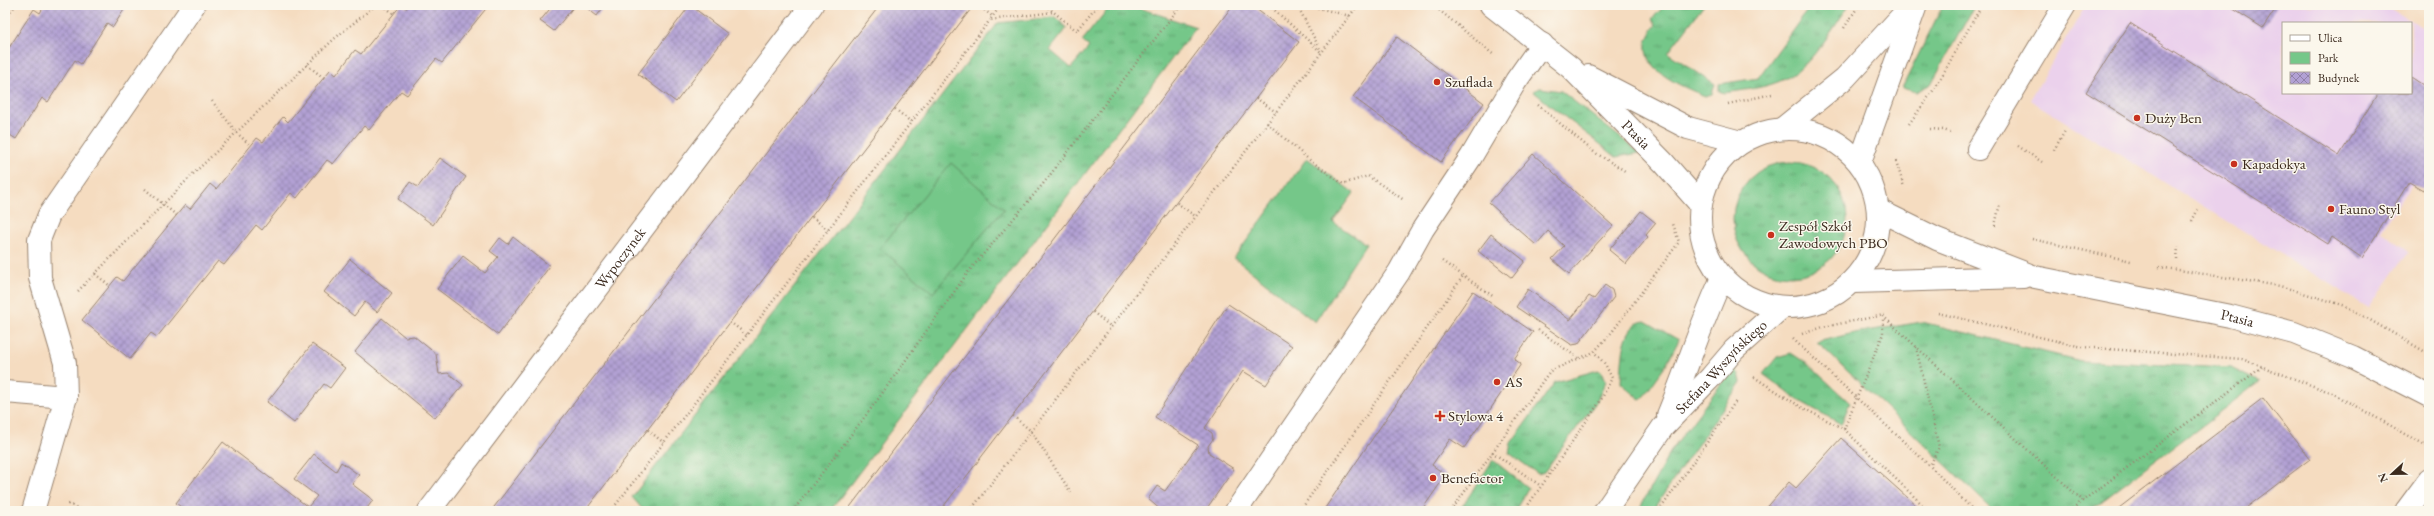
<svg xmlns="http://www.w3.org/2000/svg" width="2434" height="516" font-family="'EB Garamond',serif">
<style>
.built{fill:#ebd1ec;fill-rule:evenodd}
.grass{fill:url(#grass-tufts);stroke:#587854}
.park{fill:#75c789;stroke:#587854}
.building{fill:url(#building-cross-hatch)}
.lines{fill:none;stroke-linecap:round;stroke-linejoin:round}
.service-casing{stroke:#98836f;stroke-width:24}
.minor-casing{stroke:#98836f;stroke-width:24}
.tertiary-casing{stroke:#98836f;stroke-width:24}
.path{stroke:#98836f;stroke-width:2.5;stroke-dasharray:1 3;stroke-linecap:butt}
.service{stroke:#fff;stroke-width:22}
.minor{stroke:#fff;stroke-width:22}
.tertiary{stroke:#fff;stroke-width:22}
.poi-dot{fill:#c8321e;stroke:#fbf7ec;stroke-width:1.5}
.labels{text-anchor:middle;stroke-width:3;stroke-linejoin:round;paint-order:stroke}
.poi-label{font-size:15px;fill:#3b2a1e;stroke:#fbf7ec;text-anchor:start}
.street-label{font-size:15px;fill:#3b2a1e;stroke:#fbf7ec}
</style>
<defs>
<pattern id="grass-tufts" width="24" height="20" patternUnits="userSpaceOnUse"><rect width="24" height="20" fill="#75c789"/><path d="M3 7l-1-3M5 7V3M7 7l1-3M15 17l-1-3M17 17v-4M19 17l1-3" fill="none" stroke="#61a26f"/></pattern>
<pattern id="building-cross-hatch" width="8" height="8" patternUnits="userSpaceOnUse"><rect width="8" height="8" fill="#b2a1d4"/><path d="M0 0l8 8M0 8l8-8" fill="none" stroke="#9283ab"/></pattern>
</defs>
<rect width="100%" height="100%" fill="#fbf7ec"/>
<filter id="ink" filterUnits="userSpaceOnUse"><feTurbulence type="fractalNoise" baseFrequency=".025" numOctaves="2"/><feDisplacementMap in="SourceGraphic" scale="8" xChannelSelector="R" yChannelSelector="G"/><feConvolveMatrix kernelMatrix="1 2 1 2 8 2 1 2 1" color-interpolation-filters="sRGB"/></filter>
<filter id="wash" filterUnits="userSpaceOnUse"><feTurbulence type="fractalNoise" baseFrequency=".012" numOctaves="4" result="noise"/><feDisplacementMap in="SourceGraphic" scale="16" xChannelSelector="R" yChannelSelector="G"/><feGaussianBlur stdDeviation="0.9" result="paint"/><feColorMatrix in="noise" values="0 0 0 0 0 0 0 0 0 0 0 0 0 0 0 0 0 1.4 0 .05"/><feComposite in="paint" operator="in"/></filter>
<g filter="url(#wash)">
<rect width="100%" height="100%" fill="#f5dcc0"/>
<path class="built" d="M2086 5H2386L2429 33V159L2381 231 2409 251 2369 308 2030 100ZM2283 23H2411V93H2283Z"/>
<g class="grass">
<polygon points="1111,5 1130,5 1196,27 830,511 644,511 632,497 998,23 1055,17 1067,28 1050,50 1071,68 1089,47 1082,41"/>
<path d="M1665 5H1704L1668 53 1715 84 1712 94 1705 96C1675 84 1624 62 1656 25L1652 19Z"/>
<path d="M1811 5H1849C1835 26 1810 67 1787 78 1767 88 1745 90 1724 93L1719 91V84L1758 78Z"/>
<polygon points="1943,5 1975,5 1931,84 1916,92 1902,88"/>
<path d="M1540 88 1561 91 1640 153 1616 157C1589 134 1560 115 1533 91Z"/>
<circle cx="1790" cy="219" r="57"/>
<path d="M1645 321 1679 340 1664 368 1641 400 1621 383C1622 364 1621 323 1645 321Z"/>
<polygon points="1922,322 2081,361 2231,368 2259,382 2089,511 1994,511 1817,342 1854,333"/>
<polygon points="1791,353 1809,365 1850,403 1841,424 1798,400 1763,374 1777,357"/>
<polygon points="1733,368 1739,374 1741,382 1652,511 1638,511 1672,449"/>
<polygon points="1598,370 1603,373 1606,381 1597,401 1544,472 1538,474 1509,453 1511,443 1555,382"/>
<polygon points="1493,460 1528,488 1515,511 1459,511"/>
</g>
<g class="park">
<polygon points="1307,158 1354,193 1333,222 1366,244 1315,322 1234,258"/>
<polygon points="951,163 1004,209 933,293 880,248"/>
</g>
<g id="blocks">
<g class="building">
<polygon points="45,5 127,5 113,27 107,23 81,64 75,60 48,102 42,98 16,139 10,135 5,142 5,54 34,9 40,13"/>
<polygon points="401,5 407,8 409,5 489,5 442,63 436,59 407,95 401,91 369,130 364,126 333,164 327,160 297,198 291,193 262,230 256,225 224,265 218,261 157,337 151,333 130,359 82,320 117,277 123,281 185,205 190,209 210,184 216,189 257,138 263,142 283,117 288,122 330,70 336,75 355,50 361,54"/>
<polygon points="553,5 575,5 554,31 540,21"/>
<polygon points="583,5 605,5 597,16"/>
<polygon points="690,5 728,34 676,102 638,74"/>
<polygon points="880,5 974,5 585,511 491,511"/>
<polygon points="1233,5 1251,5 1299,42 940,511 847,511"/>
<polygon points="2227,5 2278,5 2263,28"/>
<polygon points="2130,23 2339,156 2378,93 2411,93 2411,77 2429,89 2429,180 2423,190 2409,182 2362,258 2332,237 2328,244 2086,92"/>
<polygon points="1397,37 1484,103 1441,162 1353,97"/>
<polygon points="1533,154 1613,226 1569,274 1552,259 1564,246 1548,231 1536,245 1489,203"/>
<polygon points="440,158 466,177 433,225 398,199 410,182 418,187"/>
<polygon points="1641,211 1656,223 1646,235 1648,237 1626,264 1609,250"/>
<polygon points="1491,234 1525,261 1512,278 1478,251"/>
<polygon points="513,237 550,266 498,335 437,289 463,256 485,273 498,257 490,251 500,238 508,244"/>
<polygon points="350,259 392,293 377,312 365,302 354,316 324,292"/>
<polygon points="1605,285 1612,290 1614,297 1578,344 1572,345 1516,307 1528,289 1570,320 1589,296 1594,299"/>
<polygon points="1473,291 1533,332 1514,359 1521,364 1464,448 1450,439 1432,465 1446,475 1421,511 1323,511"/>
<polygon points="1228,304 1292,346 1266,385 1243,371 1205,428 1212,433 1213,439 1208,446 1209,453 1234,469 1205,511 1162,511 1148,499 1157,486 1165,491 1198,445 1155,417"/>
<polygon points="382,318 405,337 414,336 436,354 439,374 448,373 463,385 435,418 355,352"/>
<polygon points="312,344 345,368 330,388 324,384 294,423 267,402"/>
<polygon points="2263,398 2310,459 2242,511 2115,511"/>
<polygon points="1841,438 1918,507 1913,511 1764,511 1789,482 1796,488"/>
<polygon points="223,442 308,507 317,496 294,479 314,454 336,471 341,462 359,475 352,484 373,500 365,511 186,511 176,503"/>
</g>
</g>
</g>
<g filter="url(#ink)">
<use href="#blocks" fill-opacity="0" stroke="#98836f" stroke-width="1"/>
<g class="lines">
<g class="service-casing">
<g id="service">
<polyline points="1978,149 2065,5"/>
<polyline points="1236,511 1399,272 1423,229 1471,157 1516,81 1542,44"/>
<polyline points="2406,511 2429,480"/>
</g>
</g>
<g class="minor-casing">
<g id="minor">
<polyline points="5,392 66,397"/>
<polyline points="33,511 66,397 65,363 40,278 39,240 49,215 194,5"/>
<path id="s1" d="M429 511 812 5"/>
</g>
</g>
<g class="tertiary-casing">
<g id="tertiary">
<path id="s2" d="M1491 5 1571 68 1664 163 1700 204"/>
<polyline points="1588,76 1688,128 1741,142"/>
<polyline points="1783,128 1845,78 1912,5"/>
<circle cx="1789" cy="218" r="89"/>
<polyline points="1860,162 1915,8"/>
<path id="s3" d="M1880 211 1937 239 2035 277 2230 316 2294 333 2353 357 2429 396"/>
<polyline points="1854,282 2023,277"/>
<path d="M1668 415C1687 369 1701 323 1722 278"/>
<path id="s4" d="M1605 511 1663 427 1711 377 1734 350 1781 308"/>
</g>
</g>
<g class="path">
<polyline points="383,5 394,14"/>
<polyline points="978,5 992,16"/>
<polyline points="1001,5 990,20 1054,12"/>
<polyline points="1045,5 1077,31 1098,5"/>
<polyline points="1165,5 1178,9 1186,5"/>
<polyline points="1269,5 1322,53"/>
<polyline points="1297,5 1321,51"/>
<polyline points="1306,5 1350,16"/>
<polyline points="1433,5 1494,55"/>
<polyline points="5,17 16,5"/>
<polyline points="1844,28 1859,5"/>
<polyline points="307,65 324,78"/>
<polyline points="1256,98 1276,112"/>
<polyline points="212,101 237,133 251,146"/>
<polyline points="1728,104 1772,94"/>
<polyline points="1538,105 1594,152 1625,171"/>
<polyline points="895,109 911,122"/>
<polyline points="1267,123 1307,158 1343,184 1368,176 1404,200"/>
<polyline points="1909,124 1935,88 1982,5"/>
<polyline points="1930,129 1944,130 1951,133"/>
<polyline points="2018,146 2042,162"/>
<polyline points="2054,150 2065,131"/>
<polyline points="1896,161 1904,187"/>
<polyline points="145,189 176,215"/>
<polyline points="1177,203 1195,216"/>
<polyline points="812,217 828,230"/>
<polyline points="2192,221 2199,207"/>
<polyline points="1995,226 2000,203"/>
<polyline points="2032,239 2131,261"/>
<polyline points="2177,259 2178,247"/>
<polyline points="1442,261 1494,297"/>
<polyline points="2159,267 2280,286 2346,306 2429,354"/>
<polyline points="95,274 110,286"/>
<polyline points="78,291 193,174 334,39 376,5"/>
<polyline points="1093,312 1110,326"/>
<polyline points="1938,313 2082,347 2242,359 2332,393 2429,447"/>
<polyline points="1883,316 2083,501"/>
<polyline points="730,322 747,335"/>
<polyline points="1538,330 1578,358"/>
<polyline points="1802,334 1823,327 1884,315"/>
<polyline points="1793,339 1930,466 1974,511"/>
<polyline points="1916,347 1939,447 1930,466"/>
<polyline points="1754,377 1801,407 1844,429 1929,511"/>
<polyline points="1013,416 1031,431 1072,494"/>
<polyline points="1844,429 1883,334 1883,316"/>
<polyline points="648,430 664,443"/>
<polyline points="1492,452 1541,486"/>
<polyline points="68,504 85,511"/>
<polyline points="611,511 990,20"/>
<polyline points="793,511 876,402 969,271 1043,184 1178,9"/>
<polyline points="970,511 1358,5"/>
<polyline points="1300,511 1463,276"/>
<polyline points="1451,511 1550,371 1594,352 1612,332 1679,242 1673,224"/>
<polyline points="1524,511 1601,400 1612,378 1605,364 1594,352"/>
<polyline points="1659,511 1736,401"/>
<polyline points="2069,511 2262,367"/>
</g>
<use href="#service" class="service"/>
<use href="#minor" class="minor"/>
<use href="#tertiary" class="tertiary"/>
</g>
</g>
<g class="poi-dot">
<circle cx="1437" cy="82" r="4"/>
<circle cx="2137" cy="118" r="4"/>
<circle cx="2234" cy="164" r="4"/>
<circle cx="2331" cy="209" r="4"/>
<circle cx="1771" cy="235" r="4"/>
<circle cx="1497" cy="382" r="4"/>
<path d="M1438 410h4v4h4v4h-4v4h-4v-4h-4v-4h4z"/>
<circle cx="1433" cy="478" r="4"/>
</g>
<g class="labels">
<g class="poi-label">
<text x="1445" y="87">Szuflada</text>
<text x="2145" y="123">Duży Ben</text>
<text x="2242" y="169">Kapadokya</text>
<text x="2339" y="214">Fauno Styl</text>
<text x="1779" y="231">Zespół Szkół<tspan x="1779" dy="17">Zawodowych PBO</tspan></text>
<text x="1505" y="387">AS</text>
<text x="1448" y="421">Stylowa 4</text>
<text x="1441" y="483">Benefactor</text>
</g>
<g class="street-label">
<text dy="5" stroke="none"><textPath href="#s2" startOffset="195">Ptasia</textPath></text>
<text dy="5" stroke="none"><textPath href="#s1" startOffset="317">Wypoczynek</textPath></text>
<text dy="5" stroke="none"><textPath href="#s3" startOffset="375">Ptasia</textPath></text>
<text dy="5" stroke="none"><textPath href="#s4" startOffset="186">Stefana Wyszyńskiego</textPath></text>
</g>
</g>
<rect width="2434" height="516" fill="none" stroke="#fbf7ec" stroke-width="20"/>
<rect x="2282" y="22" width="130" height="72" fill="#fbf7ec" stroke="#aea59a"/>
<rect x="2290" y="35" width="20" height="6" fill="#ffffff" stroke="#aea59a"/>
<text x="2318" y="42" font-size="12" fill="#3b2a1e">Ulica</text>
<rect x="2290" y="52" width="20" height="12" fill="#75c789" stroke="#aea59a"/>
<text x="2318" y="62" font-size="12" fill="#3b2a1e">Park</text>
<rect x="2290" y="72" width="20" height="12" fill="url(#building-cross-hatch)" stroke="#aea59a"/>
<text x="2318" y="82" font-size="12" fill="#3b2a1e">Budynek</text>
<g transform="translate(2392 474) rotate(248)" stroke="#fbf7ec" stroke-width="3" paint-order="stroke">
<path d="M0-3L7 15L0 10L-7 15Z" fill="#3b2a1e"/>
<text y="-6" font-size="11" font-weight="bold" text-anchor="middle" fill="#3b2a1e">N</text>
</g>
</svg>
